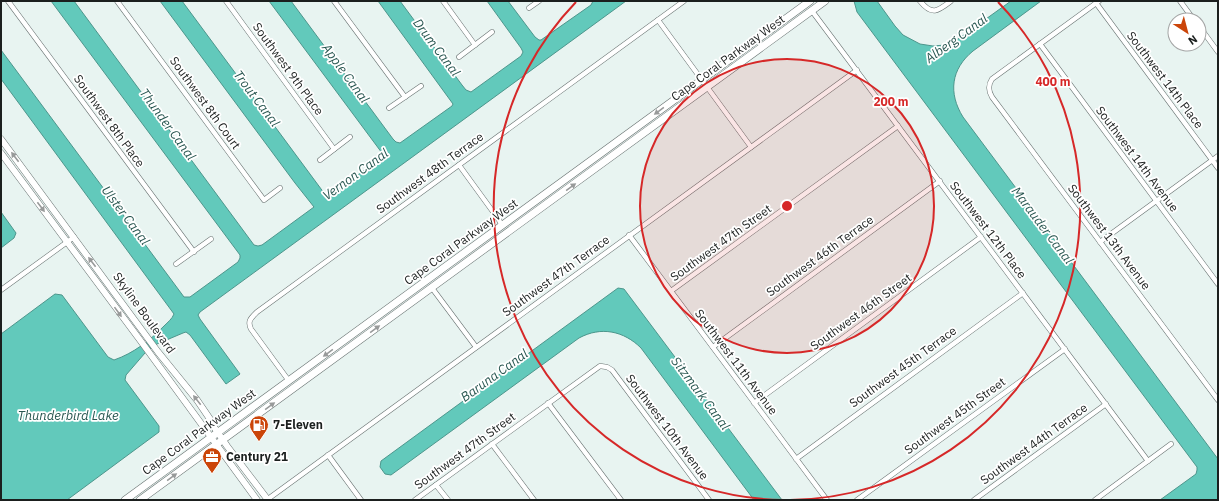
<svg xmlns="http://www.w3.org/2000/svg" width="1219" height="501" font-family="'IBM Plex Sans',sans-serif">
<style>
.water{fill:#62c9bb;stroke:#4d968c}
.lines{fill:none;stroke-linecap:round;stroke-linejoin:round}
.street-casing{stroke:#687271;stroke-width:5.5}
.secondary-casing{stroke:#687271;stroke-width:7}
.primary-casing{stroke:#687271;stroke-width:8}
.street{stroke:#fff;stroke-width:4.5}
.secondary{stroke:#fff;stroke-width:6}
.primary{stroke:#fff;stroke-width:7}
.oneway{fill:#989a9a}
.ring{fill:none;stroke:#d62828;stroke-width:2}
.labels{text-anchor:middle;stroke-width:3.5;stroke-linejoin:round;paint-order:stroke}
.street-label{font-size:12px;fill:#1b1f1e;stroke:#fff}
.poi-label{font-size:12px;font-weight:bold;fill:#1b1f1e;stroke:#fff;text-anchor:start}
.water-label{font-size:13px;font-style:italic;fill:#295751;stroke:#fff}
.centre{fill:#d62828;stroke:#fff;stroke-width:2}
.ring-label{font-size:12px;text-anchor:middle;font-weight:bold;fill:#d62828;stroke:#fff;stroke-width:3.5;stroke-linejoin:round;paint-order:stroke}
</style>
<rect width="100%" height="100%" fill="#e8f4f1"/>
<g class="water">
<path d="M51 1H74L254 245 258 246 262 245 314 207 295 183 160 1H182L327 197 380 159 382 153 269 1H291L393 139 396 142 400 143 452 106 453 104 378 1H400L462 85 466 90 471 92 521 56 523 52 521 48 487 1H508L535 37 539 40H541L591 5 593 1H626L200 312 198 315 200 319 240 374 226 384 190 335 186 332 183 333 157 344 145 353 126 375 125 380 159 426V432L67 500H1V334L55 294 62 295 108 357 114 360C134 353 149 341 164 326 168 322 172 319 174 314L1 79V50L184 297H190L238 262 240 258V255Z"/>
<path d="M854 1H877L895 26 903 35 920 44 933 46 945 45 958 39 1011 1H1041L973 51C951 69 948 93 963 117L1218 459V500H1160L1196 474 1197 470V467L857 12Z"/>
<polygon points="1,212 16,233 14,238 1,248"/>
<path d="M618 288 624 289 782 500H754L641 348C624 331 601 326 579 338L391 475 385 474 380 467 381 461Z"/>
</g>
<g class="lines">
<g class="street-casing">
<g id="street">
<polyline points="8,1 194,252"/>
<polyline points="117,1 264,200 280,188"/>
<polyline points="226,1 334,149"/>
<polyline points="334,1 405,97"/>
<polyline points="443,1 475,45"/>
<path d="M920 1C932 16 938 11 951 1"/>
<path d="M1099 1 992 79C988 85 988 90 992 97L1218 400"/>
<polyline points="1180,1 1194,20"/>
<polyline points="1096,3 1218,168"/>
<polyline points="529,8 539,1"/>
<polyline points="812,11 1148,461"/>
<polyline points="658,20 751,147"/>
<polyline points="1199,26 1218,52"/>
<polyline points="1040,44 1218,284"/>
<polyline points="459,57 492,32"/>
<polyline points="389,108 421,86"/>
<polyline points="320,160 350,137"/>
<polyline points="459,165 499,220 502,226"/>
<polyline points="629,235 827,500"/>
<polyline points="1100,242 1218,156"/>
<polyline points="176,264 211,239"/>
<polyline points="432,288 476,347"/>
<polyline points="1,290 74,237"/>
<polyline points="671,291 898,126"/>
<polyline points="713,347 940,181"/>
<path d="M289 381 251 329C247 321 251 318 257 312L684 1"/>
<polyline points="548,403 621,500"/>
<polyline points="754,403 981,237"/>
<polyline points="492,444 534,500"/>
<polyline points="328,455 361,500"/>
<polyline points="796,459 1023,293"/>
<polyline points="436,485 448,500"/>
<polyline points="268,499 857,70"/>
<polyline points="415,500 600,366 607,367 612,370 709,500"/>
<polyline points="857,500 1065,349"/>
<polyline points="974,500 1106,404"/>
<polyline points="1095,500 1171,444"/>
</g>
</g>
<g class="secondary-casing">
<g id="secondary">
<polyline points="1,139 158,352 197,400 212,422 214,427 227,446 268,500"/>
<polyline points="1,153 140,340 257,500"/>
</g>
</g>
<g class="primary-casing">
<g id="primary">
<polyline points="125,500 810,1"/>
<polyline points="140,500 825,1"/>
</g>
</g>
<use href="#street" class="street"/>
<use href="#secondary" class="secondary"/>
<use href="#primary" class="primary"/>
</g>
<defs><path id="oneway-solid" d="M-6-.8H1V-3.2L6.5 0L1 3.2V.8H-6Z"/></defs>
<g class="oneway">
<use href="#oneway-solid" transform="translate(659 111) rotate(144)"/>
<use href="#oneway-solid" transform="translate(15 157) rotate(-127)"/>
<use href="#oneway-solid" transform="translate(571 187) rotate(-36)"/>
<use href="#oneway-solid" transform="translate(41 207) rotate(53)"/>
<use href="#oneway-solid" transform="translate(92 262) rotate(-127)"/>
<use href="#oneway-solid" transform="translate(118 312) rotate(54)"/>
<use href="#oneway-solid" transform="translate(375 329) rotate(-36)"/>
<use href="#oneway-solid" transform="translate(328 353) rotate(144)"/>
<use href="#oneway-solid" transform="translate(197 400) rotate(-128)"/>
<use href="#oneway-solid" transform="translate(270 406) rotate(-36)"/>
<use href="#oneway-solid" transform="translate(172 477) rotate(-36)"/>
</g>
<circle cx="787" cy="206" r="147" fill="#d62828" fill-opacity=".12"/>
<g class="ring">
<circle cx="787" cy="206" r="147"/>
<path d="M784 500A294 294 0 0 1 576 2M998 2A294 294 0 0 1 790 500"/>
</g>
<defs>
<g id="fuel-pin" transform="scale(1)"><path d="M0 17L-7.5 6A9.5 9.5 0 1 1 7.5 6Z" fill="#cb4509" stroke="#fff"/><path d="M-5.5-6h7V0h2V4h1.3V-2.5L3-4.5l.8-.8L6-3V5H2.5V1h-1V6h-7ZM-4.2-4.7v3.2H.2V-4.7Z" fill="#fff"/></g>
<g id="office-pin" transform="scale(1)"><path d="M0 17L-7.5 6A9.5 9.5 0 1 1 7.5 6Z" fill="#cb4509" stroke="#fff"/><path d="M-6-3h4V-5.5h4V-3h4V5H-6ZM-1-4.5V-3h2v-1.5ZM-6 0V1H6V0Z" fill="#fff"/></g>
</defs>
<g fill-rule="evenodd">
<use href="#fuel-pin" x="259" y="425"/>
<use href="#office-pin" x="212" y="457"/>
</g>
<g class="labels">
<g class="street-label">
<text transform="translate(728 58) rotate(-36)" y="4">Cape Coral Parkway West</text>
<text transform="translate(288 69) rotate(54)" y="4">Southwest 9th Place</text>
<text transform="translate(1165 80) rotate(53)" y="4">Southwest 14th Place</text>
<text transform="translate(205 103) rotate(54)" y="4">Southwest 8th Court</text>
<text transform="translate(109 121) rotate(54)" y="4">Southwest 8th Place</text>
<text transform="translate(1137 159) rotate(53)" y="4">Southwest 14th Avenue</text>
<text transform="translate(430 173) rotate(-36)" y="4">Southwest 48th Terrace</text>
<text transform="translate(988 230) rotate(53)" y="4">Southwest 12th Place</text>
<text transform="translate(1109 237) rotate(53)" y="4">Southwest 13th Avenue</text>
<text transform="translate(461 242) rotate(-36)" y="4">Cape Coral Parkway West</text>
<text transform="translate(721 243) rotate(-36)" y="4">Southwest 47th Street</text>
<text transform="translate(820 256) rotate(-36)" y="4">Southwest 46th Terrace</text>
<text transform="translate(556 276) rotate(-36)" y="4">Southwest 47th Terrace</text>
<text transform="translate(861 312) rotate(-36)" y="4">Southwest 46th Street</text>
<text transform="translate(144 313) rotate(54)" y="4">Skyline Boulevard</text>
<text transform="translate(736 362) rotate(53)" y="4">Southwest 11th Avenue</text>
<text transform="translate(903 367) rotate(-36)" y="4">Southwest 45th Terrace</text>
<text transform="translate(955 416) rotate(-36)" y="4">Southwest 45th Street</text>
<text transform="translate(667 427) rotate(53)" y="4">Southwest 10th Avenue</text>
<text transform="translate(199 432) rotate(-36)" y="4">Cape Coral Parkway West</text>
<text transform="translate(1034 444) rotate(-36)" y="4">Southwest 44th Terrace</text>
<text transform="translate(465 451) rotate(-36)" y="4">Southwest 47th Street</text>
</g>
<g class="poi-label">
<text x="273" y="429">7-Eleven</text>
<text x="226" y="461">Century 21</text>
</g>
<g class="water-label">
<text transform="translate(956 38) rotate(-36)" y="5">Alberg Canal</text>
<text transform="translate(437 47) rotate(53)" y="5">Drum Canal</text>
<text transform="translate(346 73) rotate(54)" y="5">Apple Canal</text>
<text transform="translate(257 98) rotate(53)" y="5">Trout Canal</text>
<text transform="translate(168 124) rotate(54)" y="5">Thunder Canal</text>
<text transform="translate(355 174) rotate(-36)" y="5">Vernon Canal</text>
<text transform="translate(126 215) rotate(53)" y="5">Ulster Canal</text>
<text transform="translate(1043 225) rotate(53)" y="5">Marauder Canal</text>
<text transform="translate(494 375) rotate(-36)" y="5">Baruna Canal</text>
<text transform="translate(701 393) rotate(53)" y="5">Sitzmark Canal</text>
<text x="68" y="420">Thunderbird Lake</text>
</g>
</g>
<circle cx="787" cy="206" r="6" class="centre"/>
<g class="ring-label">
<text x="1053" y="86">400 m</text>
<text x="891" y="106">200 m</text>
</g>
<rect width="1219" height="501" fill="none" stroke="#1b1f1e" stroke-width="4"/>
<g transform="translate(1187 32) rotate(144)"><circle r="19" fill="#ffffff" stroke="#a4a5a5"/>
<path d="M0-3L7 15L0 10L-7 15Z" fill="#cb4509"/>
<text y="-6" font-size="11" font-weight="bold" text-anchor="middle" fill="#1b1f1e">N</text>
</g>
</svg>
